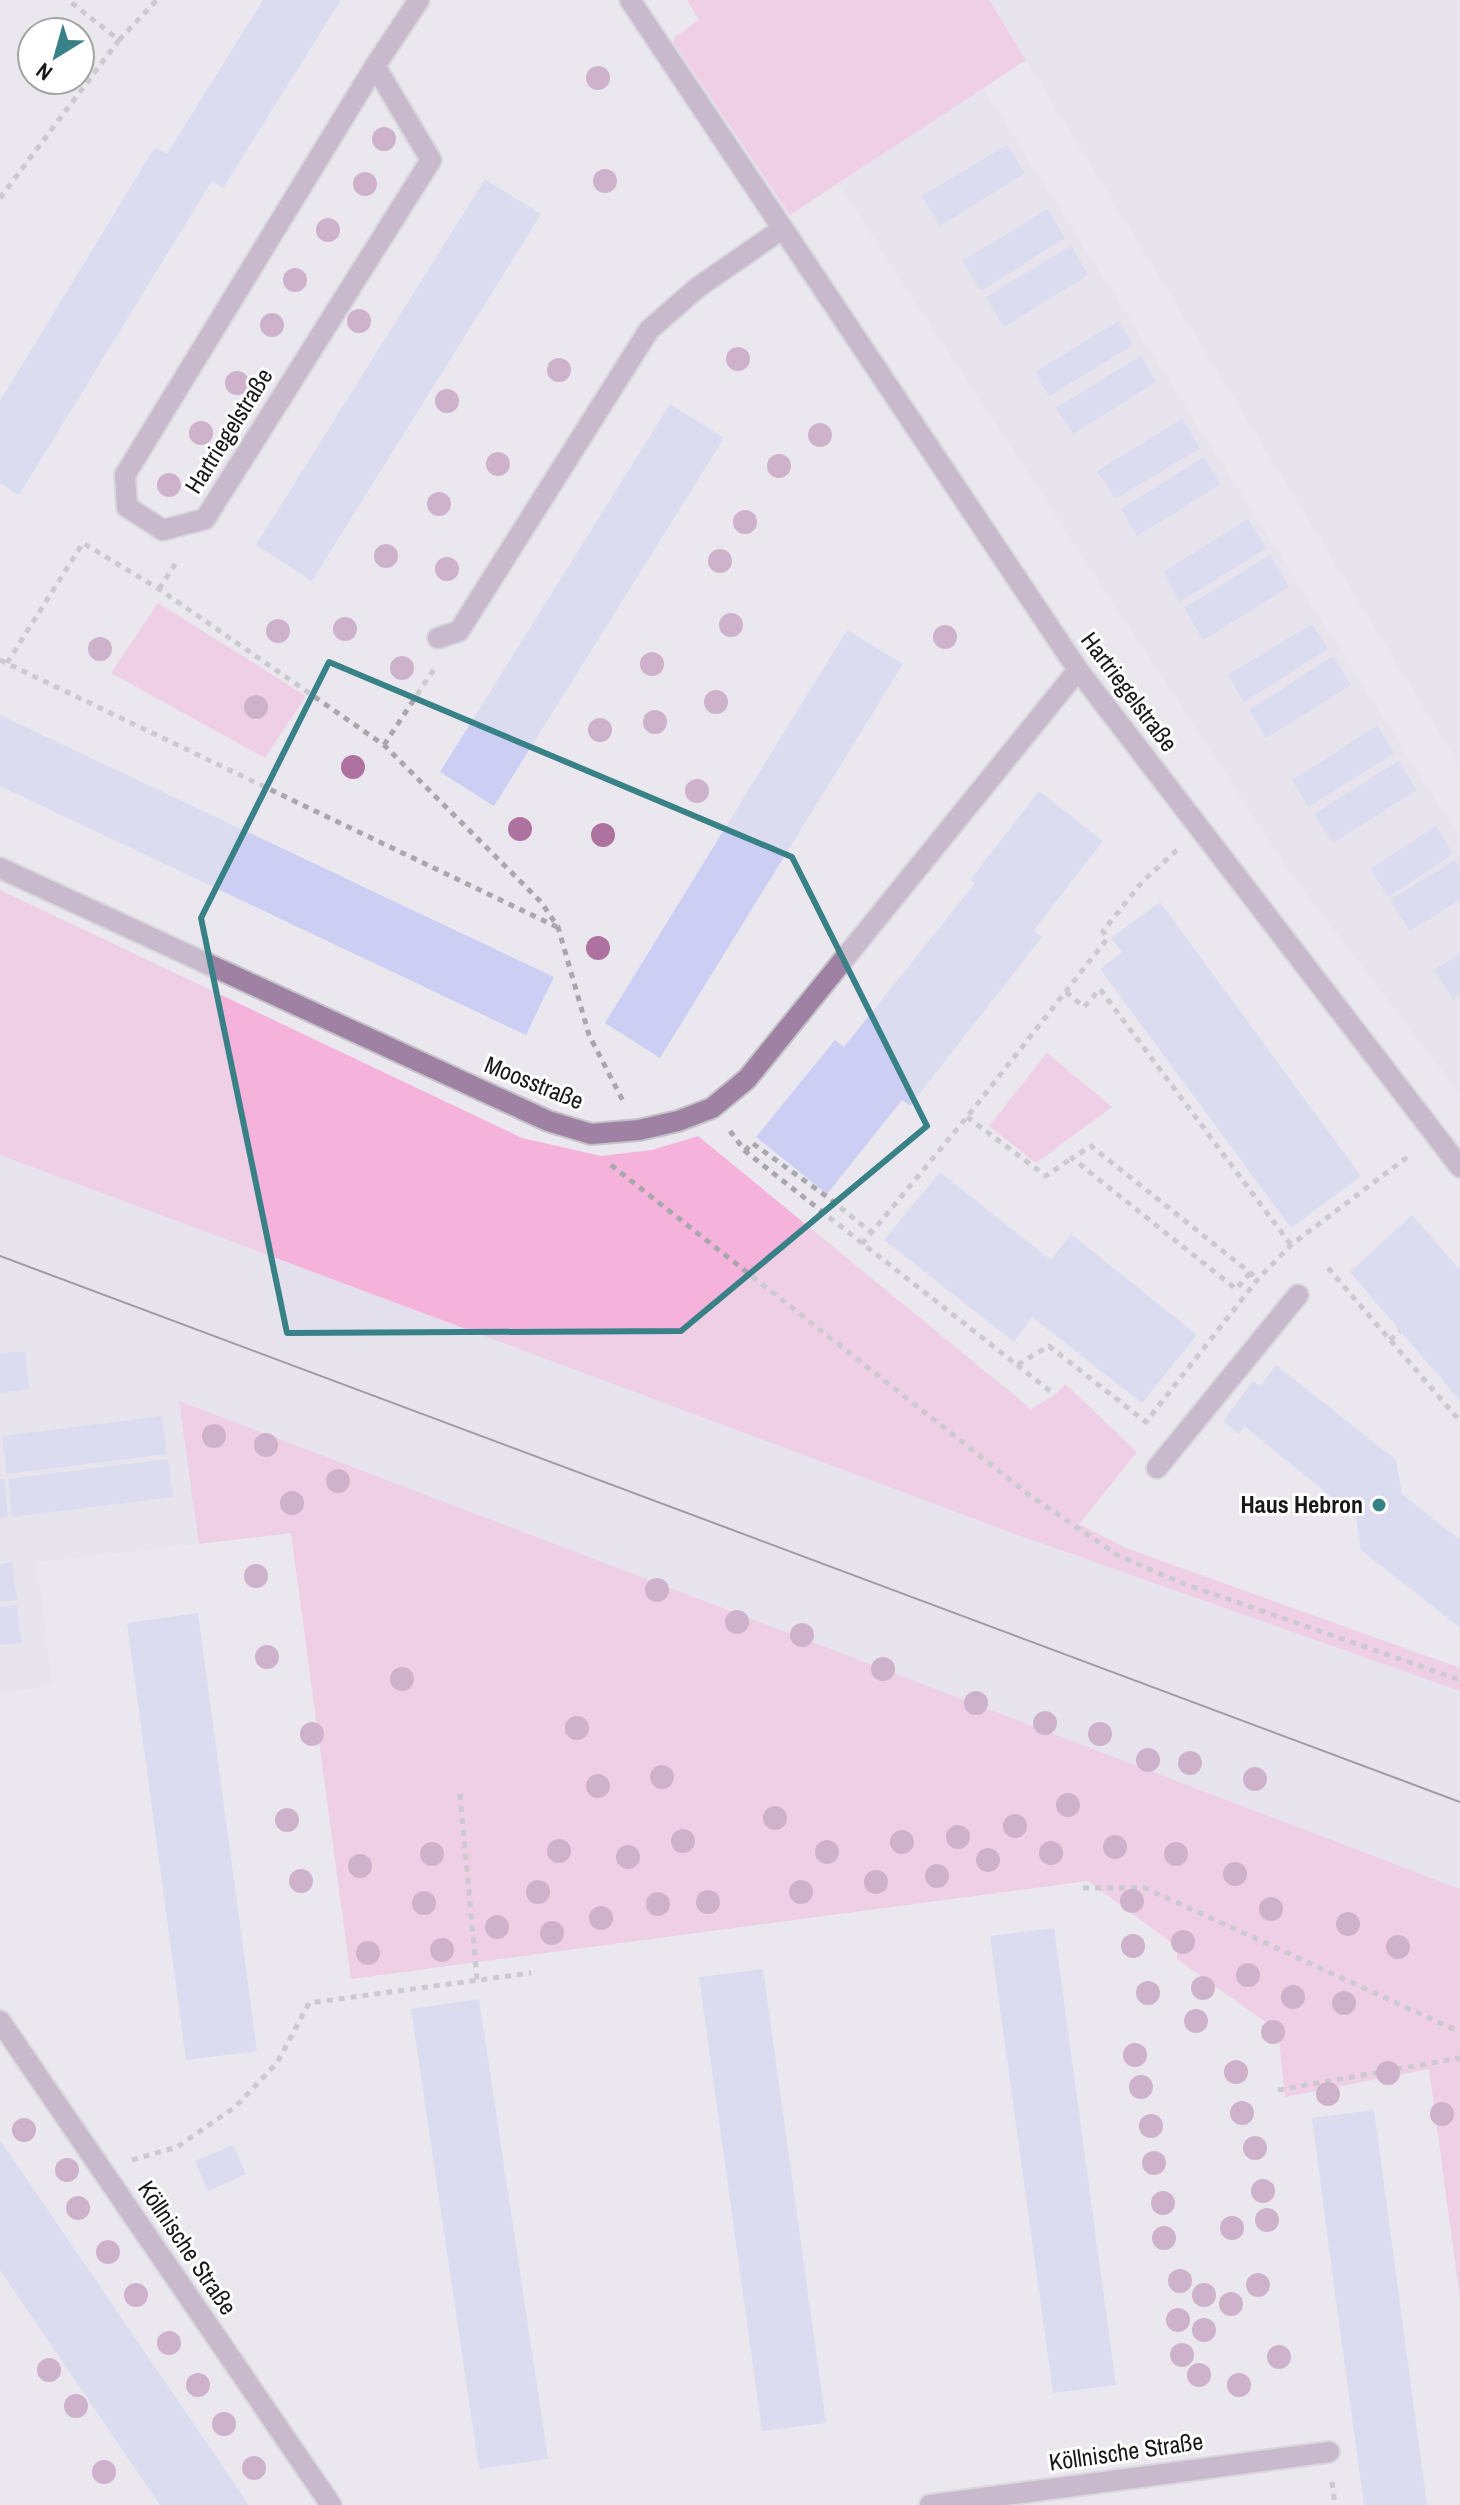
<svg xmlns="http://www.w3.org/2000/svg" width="1460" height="2505" font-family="'Archivo Narrow',sans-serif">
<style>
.built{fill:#e4dfed}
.green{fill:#f5b2db}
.building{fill:#cccef4}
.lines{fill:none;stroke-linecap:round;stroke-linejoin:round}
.minor-casing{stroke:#c4c3c8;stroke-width:24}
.path{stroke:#a8a7ab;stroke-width:5;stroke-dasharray:6 6;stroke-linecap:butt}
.minor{stroke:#9f82a3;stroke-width:20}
.tram{stroke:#413f42;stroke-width:2}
.tree{fill:#ae72a0}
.marked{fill:none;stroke:#388186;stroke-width:6;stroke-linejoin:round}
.poi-dot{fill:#388186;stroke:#fff;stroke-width:3}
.labels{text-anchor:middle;stroke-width:6;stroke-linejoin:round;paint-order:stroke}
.street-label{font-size:24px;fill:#19181a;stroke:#fff}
.poi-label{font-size:24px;font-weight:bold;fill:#19181a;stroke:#fff;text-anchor:end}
</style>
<rect width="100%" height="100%" fill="#eae8ee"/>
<g class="built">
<polygon points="989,0 1460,0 1460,767 1026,60"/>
<polygon points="983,88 1460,838 1460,1094 1290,872 838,184"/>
<polygon points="0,1155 1015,1534 1460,1691 1460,1889 180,1402 199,1544 37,1562 52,1685 0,1694"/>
</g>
<g class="green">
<polygon points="687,0 989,0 1026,60 790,215 673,42 675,37 699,20"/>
<polygon points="158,603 306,696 265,758 111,673"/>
<polygon points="0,890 522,1138 601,1156 652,1150 698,1136 1031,1409 1055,1395 1065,1384 1137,1452 1079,1524 1126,1548 1460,1668 1460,1691 1015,1534 0,1155"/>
<polygon points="1047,1053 1112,1107 1036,1163 989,1126"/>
<polygon points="179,1401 1460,1889 1460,2298 1429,2069 1285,2097 1278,2031 1177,1959 1177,1947 1088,1881 351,1979 291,1533 199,1544"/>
</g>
<g class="building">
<polygon points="263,0 341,0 223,188 212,181 19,495 0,483 0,401 155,147 167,154"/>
<polygon points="1007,145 1025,173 940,226 922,196"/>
<polygon points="485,179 541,214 312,581 256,545"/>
<polygon points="1048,209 1065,238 981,291 962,261"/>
<polygon points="1071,246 1088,275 1004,327 986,297"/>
<polygon points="1118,321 1133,345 1049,396 1035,372"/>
<polygon points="1141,356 1156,382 1073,434 1056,408"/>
<polygon points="670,404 724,438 494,806 440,772"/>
<polygon points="1182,419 1200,448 1115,499 1097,471"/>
<polygon points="1204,457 1221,484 1137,536 1121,509"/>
<polygon points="1248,519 1266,548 1180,602 1163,572"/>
<polygon points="1270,555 1289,587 1203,640 1184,608"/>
<polygon points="1312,624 1328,649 1244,702 1228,675"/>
<polygon points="847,630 903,664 660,1058 605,1023"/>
<polygon points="1333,656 1351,685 1266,738 1249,710"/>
<polygon points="0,715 554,977 526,1035 0,786"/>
<polygon points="1377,726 1394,753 1309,807 1292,780"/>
<polygon points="1398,761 1417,790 1333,843 1314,814"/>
<polygon points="1039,791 1103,841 1034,930 1042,937 910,1106 902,1100 827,1194 756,1137 835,1040 844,1047 975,883 970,880"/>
<polygon points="1436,826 1453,854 1388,897 1370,869"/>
<polygon points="1455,860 1460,868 1460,899 1410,931 1390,900"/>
<polygon points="1160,902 1361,1176 1291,1228 1100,969 1122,952 1111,938"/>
<polygon points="1460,954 1460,994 1453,999 1434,970"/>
<polygon points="940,1172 1051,1260 1071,1234 1197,1335 1142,1403 1032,1317 1014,1342 884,1240"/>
<polygon points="1412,1215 1460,1270 1460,1401 1350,1272"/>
<polygon points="25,1351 29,1389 0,1393 0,1354"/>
<polygon points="1276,1365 1396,1460 1402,1494 1460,1540 1460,1628 1361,1550 1356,1517 1244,1426 1239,1434 1223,1421 1253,1381 1260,1386"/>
<polygon points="162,1416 167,1454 7,1474 2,1436"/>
<polygon points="168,1459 173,1497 12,1517 8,1479"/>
<polygon points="0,1479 4,1479 8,1517 0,1518"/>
<polygon points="12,1562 17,1600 0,1602 0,1564"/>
<polygon points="17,1605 21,1643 0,1645 0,1607"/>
<polygon points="198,1613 257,2051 186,2060 127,1623"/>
<polygon points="1054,1928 1116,2385 1053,2393 990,1936"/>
<polygon points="763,1969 826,2423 762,2431 699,1977"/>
<polygon points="479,1999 548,2459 479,2469 411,2009"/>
<polygon points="1374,2110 1427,2505 1364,2505 1333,2279 1312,2118"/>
<polygon points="0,2140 249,2505 160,2505 0,2270"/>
<polygon points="233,2145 246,2174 208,2191 195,2161"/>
</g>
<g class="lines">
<g class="minor-casing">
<g id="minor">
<polyline points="630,0 1078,670 1460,1167"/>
<polyline points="375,66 431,160 205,519 163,530 127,507 125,475 375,66 419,0"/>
<polyline points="438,638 459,631 649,330 697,288 782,229"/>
<polyline points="0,868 548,1121 591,1134 639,1130 678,1121 712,1108 747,1079 1078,670"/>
<polyline points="1157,1468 1298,1295"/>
<polyline points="0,2021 331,2505"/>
<polyline points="930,2505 1329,2452"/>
</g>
</g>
<g class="path">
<polyline points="119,40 157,0"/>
<polyline points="0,198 119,40 68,0"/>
<polyline points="159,589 178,560"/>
<polyline points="0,660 557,927"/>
<polyline points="7,663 83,543 159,589 384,745 541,902 558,927 589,1035 623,1101"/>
<polyline points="384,745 434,669"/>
<polyline points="1066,992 1084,1007 1100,989 1291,1245"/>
<polyline points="967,1117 1046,1176 1072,1158"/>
<polyline points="730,1131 745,1151 1017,1365 1049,1346 1146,1422 1258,1279 1291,1245 1410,1155"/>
<polyline points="745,1151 752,1143 830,1199 872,1233"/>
<polyline points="611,1165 1032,1497 1119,1556 1182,1583 1460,1680"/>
<polyline points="862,1244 967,1117 1107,939 1103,931 1143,881 1177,850"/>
<polyline points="1328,1268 1460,1421"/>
<polyline points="1250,1273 1236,1289 1072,1158 1091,1146 1258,1279"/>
<polyline points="1390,1340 1400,1331"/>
<polyline points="1017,1365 1055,1395"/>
<polyline points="460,1794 477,1980"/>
<polyline points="1083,1888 1145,1888 1460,2032"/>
<polyline points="1278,2090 1460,2058"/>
<polyline points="132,2160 177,2147 235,2107 277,2063 309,2003 531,1973"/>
<polyline points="1332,2482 1335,2505"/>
</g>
<use href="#minor" class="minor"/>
<polyline class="tram" points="0,1256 1460,1802"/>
</g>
<g class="tree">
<circle cx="598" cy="78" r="12"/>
<circle cx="384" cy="139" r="12"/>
<circle cx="605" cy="181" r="12"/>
<circle cx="365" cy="184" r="12"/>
<circle cx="328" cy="230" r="12"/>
<circle cx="295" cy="280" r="12"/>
<circle cx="359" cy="321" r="12"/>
<circle cx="272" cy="325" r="12"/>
<circle cx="738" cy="359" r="12"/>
<circle cx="559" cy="370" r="12"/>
<circle cx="237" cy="383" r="12"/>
<circle cx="447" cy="401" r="12"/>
<circle cx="201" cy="433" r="12"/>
<circle cx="820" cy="435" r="12"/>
<circle cx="498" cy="464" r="12"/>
<circle cx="779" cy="466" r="12"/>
<circle cx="169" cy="485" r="12"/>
<circle cx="439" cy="504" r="12"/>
<circle cx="745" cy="522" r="12"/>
<circle cx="386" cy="556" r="12"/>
<circle cx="720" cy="561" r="12"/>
<circle cx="447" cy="569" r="12"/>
<circle cx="731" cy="625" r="12"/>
<circle cx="345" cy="629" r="12"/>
<circle cx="278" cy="631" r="12"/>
<circle cx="945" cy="637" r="12"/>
<circle cx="100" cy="649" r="12"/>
<circle cx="652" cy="664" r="12"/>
<circle cx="402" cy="668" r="12"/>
<circle cx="716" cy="702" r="12"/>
<circle cx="256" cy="707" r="12"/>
<circle cx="655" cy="722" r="12"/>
<circle cx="600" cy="730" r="12"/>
<circle cx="353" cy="767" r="12"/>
<circle cx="697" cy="791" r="12"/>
<circle cx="520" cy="829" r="12"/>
<circle cx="603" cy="835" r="12"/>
<circle cx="598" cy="948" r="12"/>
<circle cx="214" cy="1436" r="12"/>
<circle cx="266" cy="1445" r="12"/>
<circle cx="338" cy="1481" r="12"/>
<circle cx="292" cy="1503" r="12"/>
<circle cx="256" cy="1576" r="12"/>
<circle cx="657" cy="1590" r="12"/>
<circle cx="737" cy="1622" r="12"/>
<circle cx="802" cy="1635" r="12"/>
<circle cx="267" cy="1657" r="12"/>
<circle cx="883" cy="1669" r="12"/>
<circle cx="402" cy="1679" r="12"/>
<circle cx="976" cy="1703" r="12"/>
<circle cx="1045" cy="1723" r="12"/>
<circle cx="577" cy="1728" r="12"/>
<circle cx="312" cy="1734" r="12"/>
<circle cx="1100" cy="1734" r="12"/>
<circle cx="1148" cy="1760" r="12"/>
<circle cx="1190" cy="1763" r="12"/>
<circle cx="662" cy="1777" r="12"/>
<circle cx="1255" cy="1779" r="12"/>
<circle cx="598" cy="1786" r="12"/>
<circle cx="1068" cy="1805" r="12"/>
<circle cx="775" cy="1818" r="12"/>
<circle cx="287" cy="1820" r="12"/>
<circle cx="1015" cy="1826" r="12"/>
<circle cx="958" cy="1837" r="12"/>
<circle cx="683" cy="1841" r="12"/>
<circle cx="902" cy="1842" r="12"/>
<circle cx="1115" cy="1847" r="12"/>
<circle cx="559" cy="1851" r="12"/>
<circle cx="827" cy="1852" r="12"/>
<circle cx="1051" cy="1853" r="12"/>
<circle cx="432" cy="1854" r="12"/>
<circle cx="1176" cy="1854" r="12"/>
<circle cx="628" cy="1857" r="12"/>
<circle cx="988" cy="1860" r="12"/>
<circle cx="360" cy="1866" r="12"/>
<circle cx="1235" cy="1874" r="12"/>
<circle cx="937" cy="1876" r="12"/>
<circle cx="301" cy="1881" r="12"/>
<circle cx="876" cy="1882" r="12"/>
<circle cx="538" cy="1892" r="12"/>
<circle cx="801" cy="1892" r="12"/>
<circle cx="1132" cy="1901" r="12"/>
<circle cx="708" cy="1902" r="12"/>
<circle cx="424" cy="1903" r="12"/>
<circle cx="658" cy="1904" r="12"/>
<circle cx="1271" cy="1909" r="12"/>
<circle cx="601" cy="1918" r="12"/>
<circle cx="1348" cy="1924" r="12"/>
<circle cx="497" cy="1927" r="12"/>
<circle cx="552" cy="1933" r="12"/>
<circle cx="1183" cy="1942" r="12"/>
<circle cx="1133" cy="1946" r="12"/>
<circle cx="1398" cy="1947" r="12"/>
<circle cx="442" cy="1950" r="12"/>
<circle cx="368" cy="1953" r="12"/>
<circle cx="1248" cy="1975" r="12"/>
<circle cx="1203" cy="1988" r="12"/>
<circle cx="1148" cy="1993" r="12"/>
<circle cx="1293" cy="1997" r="12"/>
<circle cx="1344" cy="2003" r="12"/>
<circle cx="1196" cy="2021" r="12"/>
<circle cx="1273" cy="2032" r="12"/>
<circle cx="1135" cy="2055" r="12"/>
<circle cx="1236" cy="2072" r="12"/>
<circle cx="1388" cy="2073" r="12"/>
<circle cx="1141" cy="2087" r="12"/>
<circle cx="1328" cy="2094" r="12"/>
<circle cx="1242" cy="2113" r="12"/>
<circle cx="1442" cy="2114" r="12"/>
<circle cx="1151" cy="2126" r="12"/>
<circle cx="24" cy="2130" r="12"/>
<circle cx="1255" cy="2148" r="12"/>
<circle cx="1154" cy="2163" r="12"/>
<circle cx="67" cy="2170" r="12"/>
<circle cx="1263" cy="2191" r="12"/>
<circle cx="1163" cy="2203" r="12"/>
<circle cx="78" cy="2208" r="12"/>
<circle cx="1267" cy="2220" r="12"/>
<circle cx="1232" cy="2228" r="12"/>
<circle cx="1164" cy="2238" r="12"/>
<circle cx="108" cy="2252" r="12"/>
<circle cx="1180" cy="2281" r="12"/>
<circle cx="1258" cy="2285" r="12"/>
<circle cx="136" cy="2295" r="12"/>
<circle cx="1204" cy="2295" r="12"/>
<circle cx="1231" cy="2304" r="12"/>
<circle cx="1178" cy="2320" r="12"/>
<circle cx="1204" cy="2330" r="12"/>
<circle cx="169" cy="2343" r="12"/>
<circle cx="1182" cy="2355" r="12"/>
<circle cx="1279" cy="2357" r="12"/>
<circle cx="49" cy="2370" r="12"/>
<circle cx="1199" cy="2375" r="12"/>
<circle cx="198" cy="2385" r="12"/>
<circle cx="1239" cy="2385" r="12"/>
<circle cx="76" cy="2406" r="12"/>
<circle cx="224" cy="2424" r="12"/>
<circle cx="254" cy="2468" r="12"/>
<circle cx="104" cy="2472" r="12"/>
</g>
<path d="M0 0H1460V2505H0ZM329 662 792 857 927 1126 681 1331 287 1333 201 918Z" fill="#eae8ee" fill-opacity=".55" fill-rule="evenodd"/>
<path class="marked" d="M329 662 792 857 927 1126 681 1331 287 1333 201 918Z"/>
<circle class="poi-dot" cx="1379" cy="1505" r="8"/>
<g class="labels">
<g class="street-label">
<text transform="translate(229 431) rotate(-58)" y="8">Hartriegelstraße</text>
<text transform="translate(1129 692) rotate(53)" y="8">Hartriegelstraße</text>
<text transform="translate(534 1083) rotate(22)" y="8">Moosstraße</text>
<text transform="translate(187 2248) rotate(56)" y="8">Köllnische Straße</text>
<text transform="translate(1126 2452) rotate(-8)" y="8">Köllnische Straße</text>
</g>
<g class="poi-label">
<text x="1363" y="1513">Haus Hebron</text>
</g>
</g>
<g transform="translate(56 56) rotate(217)"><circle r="38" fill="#ffffff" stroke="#a3a3a3" stroke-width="2"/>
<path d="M0-6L14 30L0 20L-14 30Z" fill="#388186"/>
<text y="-12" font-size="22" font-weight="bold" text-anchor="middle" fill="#19181a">N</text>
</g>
</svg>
